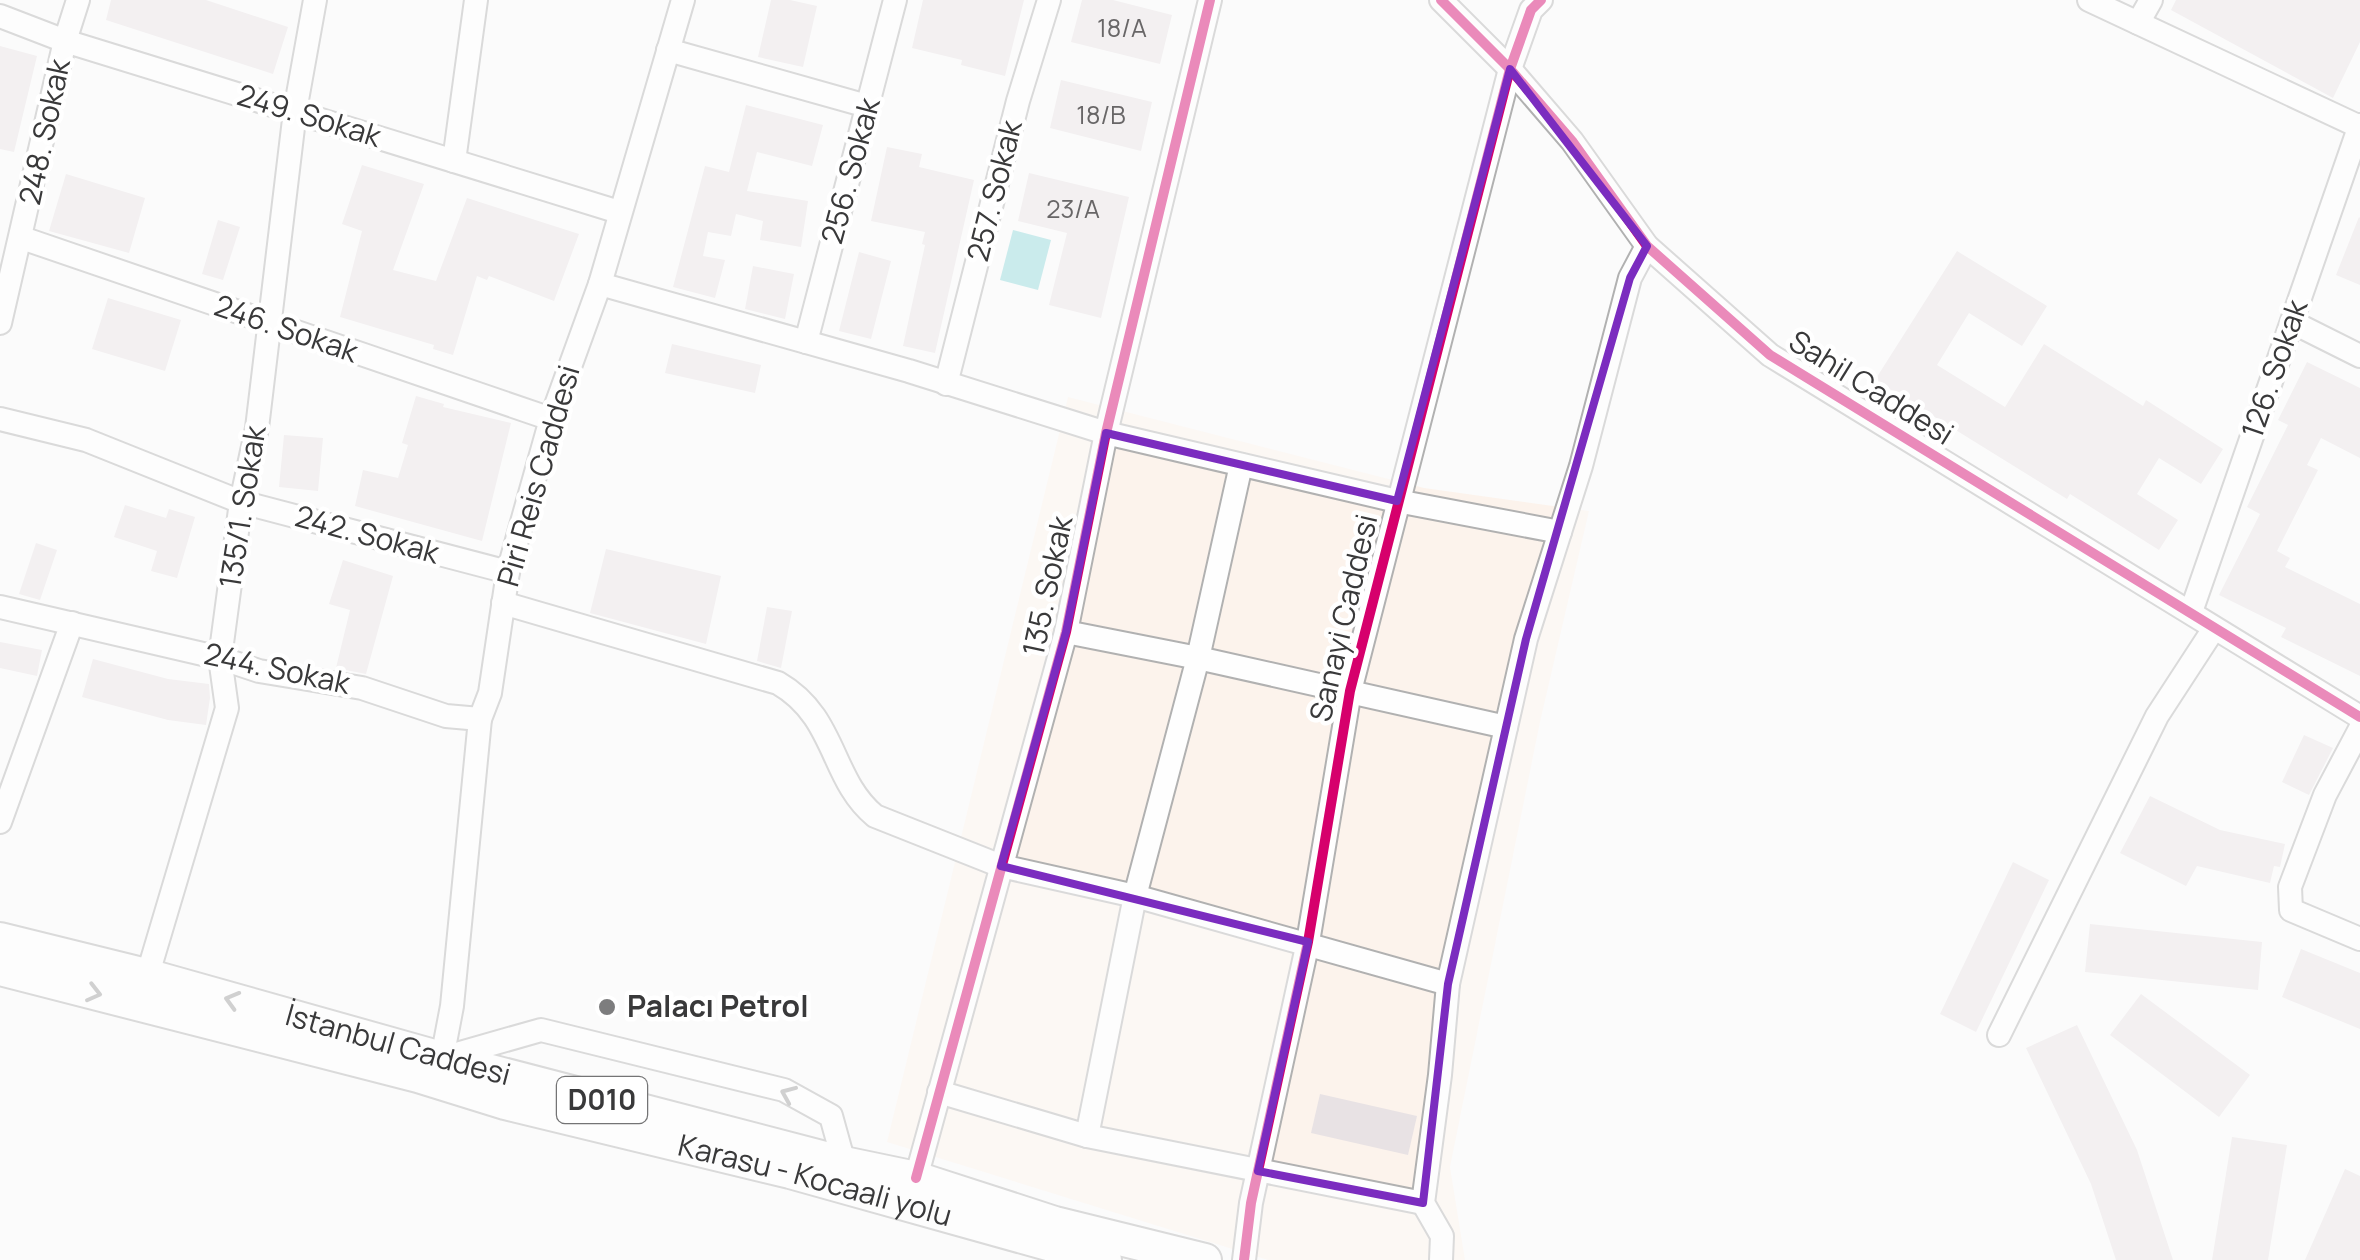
<svg xmlns="http://www.w3.org/2000/svg" width="2360" height="1260" font-family="Manrope,sans-serif">
<style>
.industrial{fill:#fcf3ec}
.water{fill:#8fd7da}
.building{fill:#e8e2e4}
.lines{fill:none;stroke-linecap:round;stroke-linejoin:round}
.minor-casing{stroke:#b1b1b1;stroke-width:26}
.highway-casing{stroke:#b1b1b1;stroke-width:36}
.minor{stroke:#fefefe;stroke-width:22}
.highway{stroke:#fefefe;stroke-width:32}
.cycleway-casing{stroke:#fff;stroke-width:16}
.cycleway{stroke:#d6006c;stroke-width:10}
.oneway{stroke:#9c9c9c}
.marked{fill:none;stroke:#7b2cbf;stroke-width:8;stroke-linejoin:round}
.poi-dot{fill:#7d7d7e;stroke:#fff;stroke-width:4}
.labels{text-anchor:middle;stroke-width:9;stroke-linejoin:round;paint-order:stroke}
.number-label{font-size:25px;fill:#686667}
.shield{fill:#fff;stroke:#747475;stroke-width:2.5}
.shield-label{font-size:28px;font-weight:bold;fill:#39393a}
.street-label{font-size:30px;fill:#39393a;stroke:#fff}
.poi-label{font-size:30px;font-weight:bold;fill:#39393a;stroke:#fff;text-anchor:start}
</style>
<rect width="100%" height="100%" fill="#fbfbfb"/>
<polygon class="industrial" points="1068,397 1424,488 1589,511 1540,722 1450,1167 1465,1260 1268,1260 887,1142"/>
<polygon class="water" points="1013,230 1051,240 1038,290 1000,280"/>
<g class="building">
<polygon points="111,0 206,0 288,27 273,74 106,20"/>
<polygon points="771,0 790,0 817,6 803,67 758,57"/>
<polygon points="923,0 1024,0 1005,76 961,65 962,60 912,48"/>
<polygon points="1082,0 1113,0 1172,15 1160,64 1071,42"/>
<polygon points="2176,0 2360,0 2360,42 2333,98 2171,10"/>
<polygon points="0,46 37,56 14,152 0,149"/>
<polygon points="1061,80 1152,102 1141,151 1050,128"/>
<polygon points="746,105 823,125 812,166 757,152 747,191 808,201 801,247 760,240 763,221 736,214 731,236 708,232 703,256 725,260 715,298 673,287 705,166 729,172"/>
<polygon points="887,147 922,154 919,167 974,180 935,353 903,346 925,245 922,244 925,232 871,221"/>
<polygon points="362,165 424,184 393,270 436,281 467,198 579,234 554,301 489,276 487,280 477,276 453,355 433,349 434,345 340,317 362,231 342,224"/>
<polygon points="1029,173 1129,197 1101,318 1049,305 1067,233 1018,221"/>
<polygon points="66,174 145,198 129,253 49,231"/>
<polygon points="2359,217 2360,218 2360,285 2336,275"/>
<polygon points="218,220 240,227 223,280 202,274"/>
<polygon points="1957,251 2047,306 2022,346 1969,313 1937,365 2005,407 2044,344 2143,406 2146,400 2223,449 2201,484 2159,458 2137,494 2178,520 2159,550 2070,494 2067,499 1875,380"/>
<polygon points="859,252 891,261 871,339 839,331"/>
<polygon points="753,266 794,274 785,319 745,309"/>
<polygon points="108,298 181,320 165,371 92,349"/>
<polygon points="672,344 761,365 755,393 665,373"/>
<polygon points="2307,362 2360,388 2360,458 2321,438 2307,465 2318,470 2277,551 2290,558 2285,567 2360,604 2360,676 2281,637 2286,628 2219,595 2260,514 2247,507 2288,425 2278,420"/>
<polygon points="416,396 444,404 443,407 511,423 482,541 355,506 363,470 398,478 408,445 402,443"/>
<polygon points="284,435 323,438 318,491 279,487"/>
<polygon points="125,505 166,518 169,509 195,517 177,578 151,571 157,551 114,537"/>
<polygon points="36,543 57,550 40,600 19,594"/>
<polygon points="606,549 721,576 706,644 590,613"/>
<polygon points="343,560 393,576 366,674 336,668 350,610 329,604"/>
<polygon points="767,607 792,611 781,668 757,661"/>
<polygon points="0,642 42,650 37,676 0,668"/>
<polygon points="93,659 168,679 209,684 210,698 206,725 168,720 82,697"/>
<polygon points="2304,735 2333,748 2309,795 2282,782"/>
<polygon points="2150,796 2220,830 2285,844 2280,867 2274,866 2270,883 2197,866 2186,886 2120,853"/>
<polygon points="2013,862 2049,880 1976,1032 1940,1014"/>
<polygon points="2090,924 2262,942 2258,990 2085,972"/>
<polygon points="2301,949 2360,973 2360,1029 2282,997"/>
<polygon points="2141,994 2250,1075 2219,1117 2110,1035"/>
<polygon points="2077,1025 2137,1150 2173,1260 2116,1260 2091,1184 2026,1048"/>
<polygon points="1320,1094 1417,1116 1408,1155 1311,1133"/>
<polygon points="2232,1137 2287,1145 2268,1260 2212,1260"/>
<polygon points="2345,1169 2360,1176 2360,1260 2305,1260"/>
</g>
<g class="lines">
<g class="minor-casing">
<g id="minor">
<polyline points="1441,0 1510,69 1572,141 1647,246 1770,355 2360,717"/>
<polyline points="2089,0 2360,127"/>
<polyline points="0,16 65,41 619,212"/>
<polyline points="2138,23 2151,0"/>
<polyline points="668,50 867,106"/>
<polyline points="454,161 476,0"/>
<polyline points="22,238 551,419"/>
<polyline points="600,284 909,371 1106,433 1397,501 1560,532"/>
<polyline points="2292,322 2360,356"/>
<polyline points="0,323 65,41 78,0"/>
<polyline points="806,342 895,0"/>
<polyline points="946,384 1018,101 1049,0"/>
<polyline points="0,419 86,440 241,502 508,572"/>
<path d="M503 603 778 683C837 717 830 779 875 816L1001 866 1135 896 1448 984"/>
<polyline points="0,607 220,658 259,671 362,688 446,716 480,719"/>
<polyline points="2191,612 2360,125"/>
<polyline points="1066,632 1198,658 1506,727"/>
<polyline points="2360,729 2325,795 2290,887 2291,910 2360,939"/>
<polyline points="0,822 72,623"/>
<polyline points="144,987 227,708 220,658 241,502 257,428 295,111 315,0"/>
<polyline points="1999,1035 2157,716 2213,630"/>
<polyline points="446,1057 541,1030 784,1090 831,1116 844,1163"/>
<polyline points="440,1069 452,1006 480,719 490,693 508,572 551,419 600,284 683,0"/>
<polyline points="939,1092 1087,1136 1423,1203"/>
<polyline points="1087,1136 1135,896 1198,658 1241,465"/>
<polyline points="916,1178 1066,632 1106,433 1210,0"/>
<polyline points="1244,1260 1251,1203 1308,942 1350,691 1510,69 1531,10 1541,0"/>
<polyline points="1441,1260 1442,1236 1423,1203 1440,1075 1448,984 1526,639 1581,466 1630,278 1647,246"/>
</g>
</g>
<g class="highway-casing">
<g id="highway">
<path id="s1" d="M0 939 146 975 441 1058 844 1163 916 1178 1055 1223 1205 1260"/>
<path id="s2" d="M0 969 418 1076 505 1103 790 1172 1105 1260"/>
</g>
</g>
<use href="#minor" class="minor"/>
<use href="#highway" class="highway"/>
<g class="cycleway-casing">
<g id="cycleway">
<polyline points="1441,0 1510,69 1572,141 1647,246 1770,355 2360,717"/>
<polyline points="916,1178 1066,632 1106,433 1210,0"/>
<polyline points="1244,1260 1251,1203 1308,942 1350,691 1510,69 1531,10 1541,0"/>
</g>
</g>
<use href="#cycleway" class="cycleway"/>
</g>
<defs><path id="oneway-chevron" d="M-2-3.5L2.5 0L-2 3.5" fill="none" stroke-width="1.6" stroke-linecap="round" stroke-linejoin="round" transform="scale(2.5)"/></defs>
<g class="oneway">
<use href="#oneway-chevron" transform="translate(94 993) rotate(14)"/>
<use href="#oneway-chevron" transform="translate(232 1000) rotate(-164)"/>
<use href="#oneway-chevron" transform="translate(788 1094) rotate(-157)"/>
</g>
<path d="M0 0H2360V1260H0ZM1510 69 1647 246 1630 278 1526 639 1448 984 1423 1203 1258 1171 1308 942 1001 866 1066 632 1106 433 1397 501Z" fill="#fbfbfb" fill-opacity=".55" fill-rule="evenodd"/>
<path class="marked" d="M1510 69 1647 246 1630 278 1526 639 1448 984 1423 1203 1258 1171 1308 942 1001 866 1066 632 1106 433 1397 501Z"/>
<circle class="poi-dot" cx="607" cy="1007" r="10"/>
<g class="labels">
<g class="number-label">
<text x="1122" y="37">18/A</text>
<text x="1101" y="124">18/B</text>
<text x="1073" y="218">23/A</text>
</g>
<rect class="shield" x="557" y="1077" width="90" height="46" rx="8"/>
<g class="shield-label">
<text x="602" y="1110">D010</text>
</g>
<g class="street-label">
<text transform="translate(309 116) rotate(17)" y="10">249. Sokak</text>
<text transform="translate(45 132) rotate(-78)" y="10">248. Sokak</text>
<text transform="translate(851 171) rotate(-75)" y="10">256. Sokak</text>
<text transform="translate(995 191) rotate(-76)" y="10">257. Sokak</text>
<text transform="translate(286 329) rotate(19)" y="10">246. Sokak</text>
<text transform="translate(2275 369) rotate(-71)" y="10">126. Sokak</text>
<text transform="translate(1871 388) rotate(32)" y="10">Sahil Caddesi</text>
<text transform="translate(539 476) rotate(-74)" y="10">Piri Reis Caddesi</text>
<text transform="translate(243 507) rotate(-81)" y="10">135/1. Sokak</text>
<text transform="translate(367 535) rotate(15)" y="10">242. Sokak</text>
<text transform="translate(1048 586) rotate(-78)" y="10">135. Sokak</text>
<text transform="translate(1344 618) rotate(-77)" y="10">Sanayi Caddesi</text>
<text transform="translate(277 669) rotate(12)" y="10">244. Sokak</text>
<text dy="10" stroke="none"><textPath href="#s1" startOffset="412">İstanbul Caddesi</textPath></text>
<text dy="10" stroke="none"><textPath href="#s2" startOffset="842">Karasu - Kocaali yolu</textPath></text>
</g>
<g class="poi-label">
<text x="627" y="1017">Palacı Petrol</text>
</g>
</g>
</svg>
